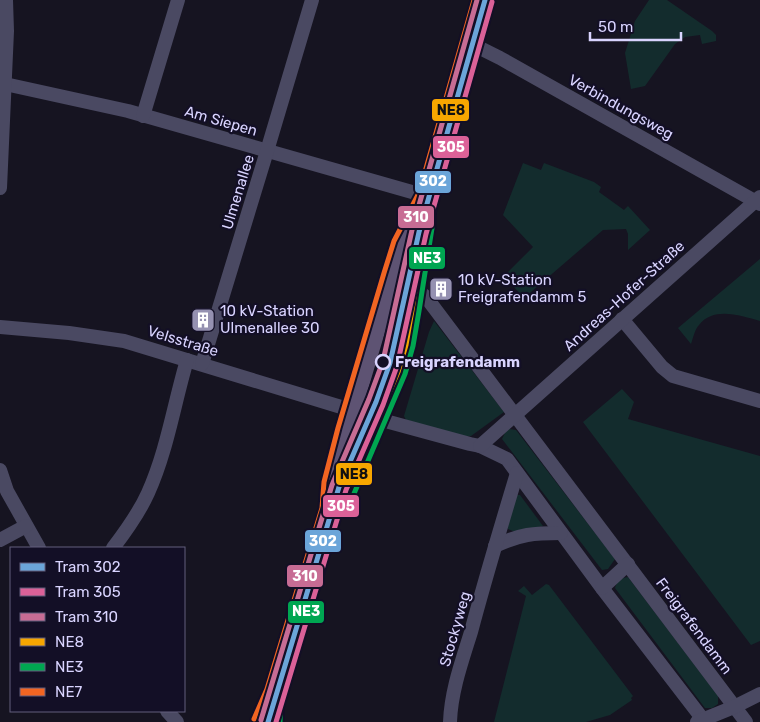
<svg xmlns="http://www.w3.org/2000/svg" width="760" height="722" font-family="Rubik,sans-serif">
<style>
.green{fill:#132c2d}
.lines{fill:none;stroke-linecap:round;stroke-linejoin:round}
.street{stroke:#4a4962;stroke-width:14}
.primary{stroke:#5e5373;stroke-width:21}
.bus-1-casing{stroke:#130f26;stroke-width:9}
.bus-2-casing{stroke:#130f26;stroke-width:9}
.bus-3-casing{stroke:#130f26;stroke-width:9}
.bus-1{stroke:#f7a600;stroke-width:5}
.bus-2{stroke:#00a651;stroke-width:5}
.bus-3{stroke:#f26522;stroke-width:5}
.tram-1-casing{stroke:#130f26;stroke-width:9}
.tram-2-casing{stroke:#130f26;stroke-width:9}
.tram-3-casing{stroke:#130f26;stroke-width:9}
.tram-1{stroke:#6ba5d9;stroke-width:5}
.tram-2{stroke:#db6198;stroke-width:5}
.tram-3{stroke:#c76c94;stroke-width:5}
.stop-dot{fill:#130f26;stroke:#d9d4ff;stroke-width:2.5}
.labels{text-anchor:middle;stroke-width:4.5;stroke-linejoin:round;paint-order:stroke}
.street-label{font-size:15px;fill:#d9d4ff;stroke:#130f26}
.poi-label{font-size:15px;fill:#d9d4ff;stroke:#130f26;text-anchor:start}
.stop-label{font-size:15px;font-weight:bold;fill:#d9d4ff;stroke:#130f26;text-anchor:start}
.line-badge{stroke:#130f26;stroke-width:2}
.badge-label{font-size:14px;text-anchor:middle;font-weight:bold;fill:#fff}
.pale-badge-label{font-size:14px;text-anchor:middle;font-weight:bold;fill:#111}
</style>
<rect width="100%" height="100%" fill="#161421"/>
<g class="green">
<polygon points="649,0 667,0 712,31 716,35 716,41 702,44 700,35 685,37 675,44 645,86 631,89 625,53 635,21"/>
<polygon points="523,163 541,170 544,163 594,182 601,187 599,192 624,210 628,206 650,230 628,250 628,234 626,229 603,230 524,298 504,276 533,247 503,215"/>
<path d="M760 259V321C741 316 714 306 699 325 695 329 693 338 691 344L678 328Z"/>
<polygon points="434,321 504,412 471,436 458,437 406,420 404,416 429,332"/>
<polygon points="622,389 634,402 628,419 760,456 760,641 751,645 583,422"/>
<polygon points="509,429 516,430 615,559 608,569 602,570 502,439 505,433"/>
<polygon points="516,495 520,495 543,526 515,532 508,529 507,524"/>
<path d="M628 577 718 696V704L712 708H705L615 588C617 581 620 578 628 577Z"/>
<polygon points="546,584 549,585 633,696 631,698 632,700 610,715 586,722 494,722 526,596 518,591 524,586 532,595"/>
</g>
<g class="lines">
<g class="street">
<polyline points="470,43 500,58 760,204"/>
<polyline points="5,84 128,111 426,196"/>
<polyline points="143,116 178,0"/>
<polyline points="0,188 7,31 6,0"/>
<polyline points="415,289 426,297 746,722"/>
<polyline points="622,319 662,367 673,376 760,401"/>
<polyline points="0,327 69,333 124,341 351,410"/>
<polyline points="202,364 267,151 312,0"/>
<polyline points="378,419 470,444 480,446 507,459 602,588 705,722"/>
<polyline points="480,446 760,197"/>
<polyline points="0,470 7,491 39,548"/>
<polyline points="0,540 26,526"/>
<path d="M495 546C520 534 534 533 561 533"/>
<path d="M113 548C126 531 139 513 148 493 167 451 174 404 187 360"/>
<polyline points="602,588 628,564"/>
<polyline points="167,711 177,722"/>
<path d="M450 722C451 691 462 661 471 632 485 579 501 526 517 473"/>
<polyline points="697,722 734,707 760,694"/>
</g>
<g class="primary">
<polyline points="329,509 346,492 398,372 406,345 412,310 425,227 426,204"/>
<polyline points="261,722 274,692 329,509 331,483 345,430 391,275 401,244 426,196 482,0"/>
</g>
<g class="bus-1-casing">
<polyline id="bus-1" points="272,722 274,692 329,509 346,492 398,372 406,345 412,310 425,227 426,196 482,0"/>
</g>
<g class="bus-2-casing">
<polyline id="bus-2" points="280,722 281,693 336,513 353,496 405,374 413,346 419,311 432,228 433,197 489,2"/>
</g>
<g class="bus-3-casing">
<polyline id="bus-3" points="254,719 267,689 322,508 324,482 338,428 384,273 394,241 419,193 474,0"/>
</g>
<use href="#bus-1" class="bus-1"/>
<use href="#bus-2" class="bus-2"/>
<use href="#bus-3" class="bus-3"/>
<g class="tram-1-casing">
<polyline id="tram-1" points="268,722 339,487 376,402 390,363 419,232 485,0"/>
</g>
<g class="tram-2-casing">
<polyline id="tram-2" points="276,722 346,490 383,405 397,366 426,234 492,2"/>
</g>
<g class="tram-3-casing">
<polyline id="tram-3" points="261,720 332,485 369,399 383,361 412,230 477,0"/>
</g>
<use href="#tram-1" class="tram-1"/>
<use href="#tram-2" class="tram-2"/>
<use href="#tram-3" class="tram-3"/>
</g>
<defs>
<g id="building-square" transform="scale(1.25)"><rect x="-9" y="-9" width="18" height="18" rx="4" fill="#9591b1" stroke="#130f26"/><path d="M-4-6H4V6H1V3H-1V6H-4ZM-2.5-4.3h1.7v1.8h-1.7ZM.8-4.3h1.7v1.8H.8ZM-2.5-1h1.7V.8h-1.7ZM.8-1h1.7V.8H.8Z" fill="#fff"/></g>
</defs>
<g fill-rule="evenodd">
<use href="#building-square" x="441" y="289"/>
<use href="#building-square" x="203" y="320"/>
</g>
<circle class="stop-dot" cx="383" cy="362" r="7"/>
<g class="labels">
<g class="street-label">
<text transform="translate(621 107) rotate(29)" y="5">Verbindungsweg</text>
<text transform="translate(221 121) rotate(16)" y="5">Am Siepen</text>
<text transform="translate(238 192) rotate(-73)" y="5">Ulmenallee</text>
<text transform="translate(624 296) rotate(-42)" y="5">Andreas-Hofer-Straße</text>
<text transform="translate(183 341) rotate(17)" y="5">Velsstraße</text>
<text transform="translate(694 626) rotate(53)" y="5">Freigrafendamm</text>
<text transform="translate(455 629) rotate(-74)" y="5">Stockyweg</text>
</g>
<g class="poi-label">
<text x="458" y="285">10 kV-Station<tspan x="458" dy="17">Freigrafendamm 5</tspan></text>
<text x="220" y="316">10 kV-Station<tspan x="220" dy="17">Ulmenallee 30</tspan></text>
</g>
<g class="stop-label">
<text x="395" y="367">Freigrafendamm</text>
</g>
</g>
<g class="line-badge">
<rect x="431" y="98" width="39" height="24" rx="5" fill="#f7a600"/>
<rect x="432" y="135" width="38" height="24" rx="5" fill="#db6198"/>
<rect x="414" y="170" width="38" height="24" rx="5" fill="#6ba5d9"/>
<rect x="397" y="205" width="38" height="24" rx="5" fill="#c76c94"/>
<rect x="408" y="246" width="38" height="24" rx="5" fill="#00a651"/>
<rect x="335" y="462" width="38" height="24" rx="5" fill="#f7a600"/>
<rect x="322" y="494" width="38" height="24" rx="5" fill="#db6198"/>
<rect x="304" y="529" width="38" height="24" rx="5" fill="#6ba5d9"/>
<rect x="286" y="564" width="38" height="24" rx="5" fill="#c76c94"/>
<rect x="287" y="600" width="38" height="24" rx="5" fill="#00a651"/>
</g>
<g class="badge-label">
<text x="451" y="152">305</text>
<text x="433" y="186">302</text>
<text x="416" y="222">310</text>
<text x="427" y="263">NE3</text>
<text x="341" y="511">305</text>
<text x="323" y="546">302</text>
<text x="305" y="581">310</text>
<text x="306" y="616">NE3</text>
</g>
<g class="pale-badge-label">
<text x="451" y="115">NE8</text>
<text x="354" y="479">NE8</text>
</g>
<rect x="10" y="547" width="175" height="165" fill="#130f26" stroke="#625e7d"/>
<rect x="20" y="563" width="25" height="8" fill="#6ba5d9" stroke="#625e7d"/>
<text x="55" y="572" font-size="15" fill="#d9d4ff">Tram 302</text>
<rect x="20" y="588" width="25" height="8" fill="#db6198" stroke="#625e7d"/>
<text x="55" y="597" font-size="15" fill="#d9d4ff">Tram 305</text>
<rect x="20" y="613" width="25" height="8" fill="#c76c94" stroke="#625e7d"/>
<text x="55" y="622" font-size="15" fill="#d9d4ff">Tram 310</text>
<rect x="20" y="638" width="25" height="8" fill="#f7a600" stroke="#625e7d"/>
<text x="55" y="647" font-size="15" fill="#d9d4ff">NE8</text>
<rect x="20" y="663" width="25" height="8" fill="#00a651" stroke="#625e7d"/>
<text x="55" y="672" font-size="15" fill="#d9d4ff">NE3</text>
<rect x="20" y="688" width="25" height="8" fill="#f26522" stroke="#625e7d"/>
<text x="55" y="697" font-size="15" fill="#d9d4ff">NE7</text>
<path d="M590 32v8h91v-8" fill="none" stroke="#d9d4ff" stroke-width="2.5"/>
<text x="598" y="32" font-size="15" fill="#d9d4ff" stroke="#130f26" stroke-width="4" paint-order="stroke">50 m</text>
</svg>
